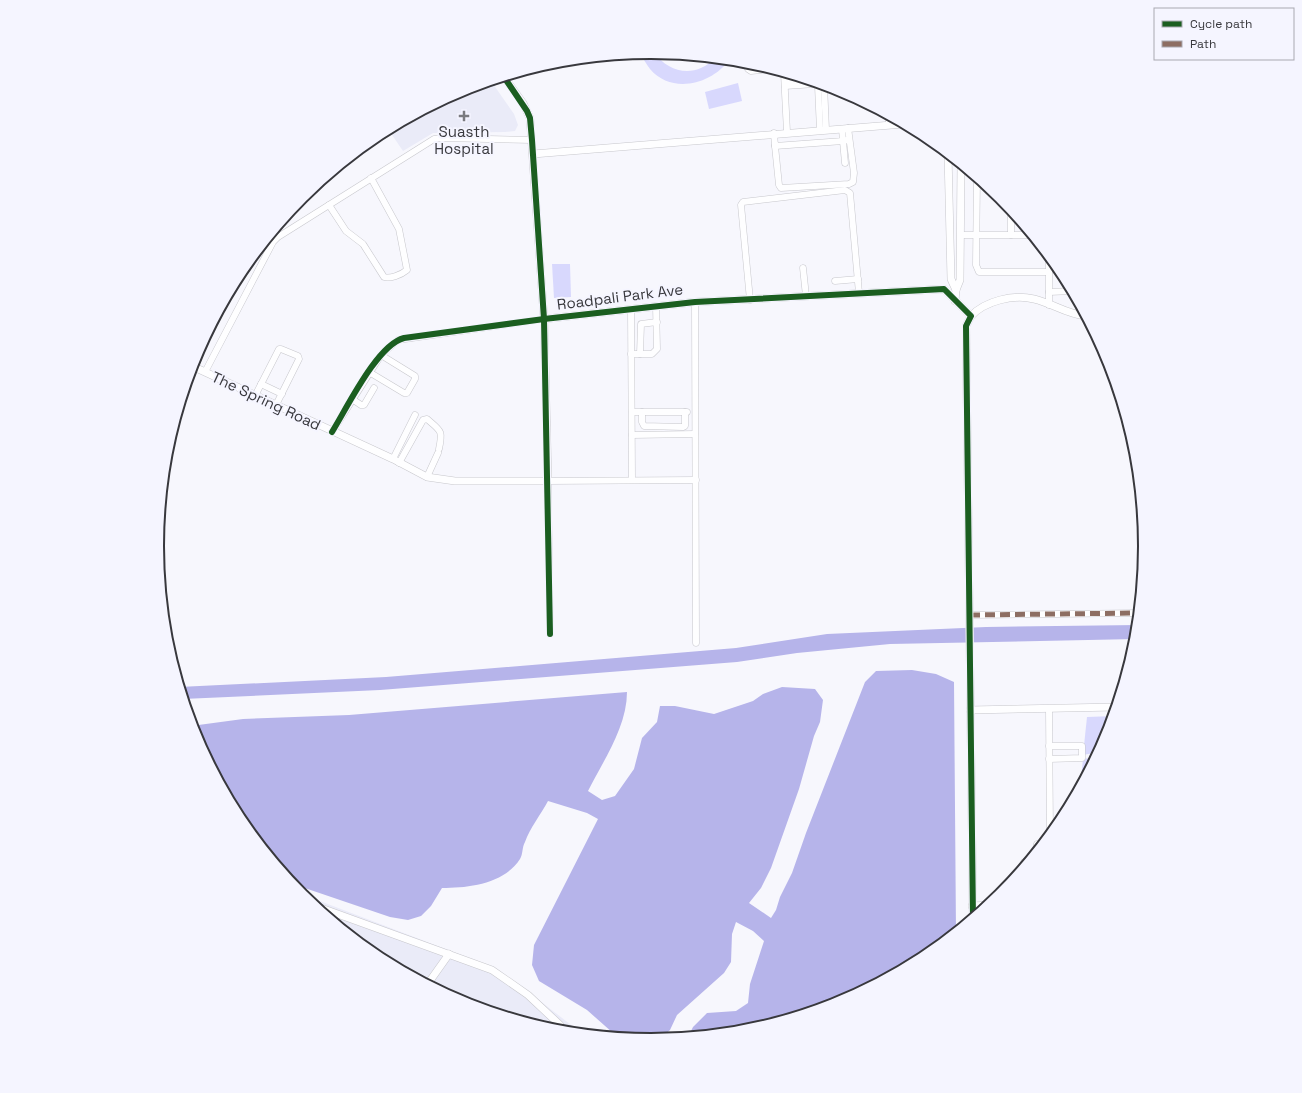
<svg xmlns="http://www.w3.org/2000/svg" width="1302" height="1093" font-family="'Space Grotesk',sans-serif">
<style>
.built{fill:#eaebf8}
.green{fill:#d8d8fd}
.water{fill:#b6b4ea}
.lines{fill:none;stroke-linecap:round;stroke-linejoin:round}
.minor-casing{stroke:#c7c7cc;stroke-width:7}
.tertiary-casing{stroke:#c7c7cc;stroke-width:8}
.minor{stroke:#fefeff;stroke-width:6}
.tertiary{stroke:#fefeff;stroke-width:7}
.quiet{stroke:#8d6e63;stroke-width:5;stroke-dasharray:10 5;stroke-linecap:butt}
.cycleway-casing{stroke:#f5f5ff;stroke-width:8}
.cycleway{stroke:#1b5e20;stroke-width:6}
.poi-dot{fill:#7b7b80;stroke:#f5f5ff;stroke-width:1.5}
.labels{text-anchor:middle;stroke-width:4;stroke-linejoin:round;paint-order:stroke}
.poi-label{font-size:15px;fill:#38383d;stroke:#f5f5ff}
.street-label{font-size:15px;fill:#38383d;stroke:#f5f5ff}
.rim{fill:none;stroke:#38383d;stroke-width:2}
</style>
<rect width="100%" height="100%" fill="#f7f7fd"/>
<g class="built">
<polygon points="491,81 514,114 518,125 515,131 505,132 433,133 403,151 388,129 462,90"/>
<polygon points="299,893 490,966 519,985 583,1034 554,1031 462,1003 376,958"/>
</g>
<g class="green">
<path d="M654 52C669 74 696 78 715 58L729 60C712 84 672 95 650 69 646 64 643 58 640 53Z"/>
<polygon points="738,83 742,101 709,109 705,92"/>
<polygon points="552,264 570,264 571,297 554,298"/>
<polygon points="1114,716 1108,736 1099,752 1083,755 1087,717"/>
<polygon points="1096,757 1080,788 1083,759"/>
</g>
<g class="water">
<polygon points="1138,625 1136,639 890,644 797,653 737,662 380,690 183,699 179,687 386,677 736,648 827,634 986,627"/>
<path d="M912 670 936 674 954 682 956 933 926 958 840 1003 747 1032 731 1033 719 1028 706 1032 704 1036 688 1037 693 1027 707 1013 736 1011 748 1003 750 984 764 941 753 931 736 922 732 934 731 962 724 973 677 1015 670 1030 659 1040 627 1039 613 1033 587 1010 539 981 532 965 534 945 598 819 587 813 548 801C541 814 530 828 525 842 522 847 523 854 520 859 504 884 469 888 442 888L431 906 421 916 408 920 390 917 290 883 240 821 194 736 191 726 243 719 349 715 627 692C627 727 603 761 588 791L602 800 615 796 634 769 642 738 657 722 660 706H675L714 714 753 701 763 694 782 687 815 689 823 700 820 722 814 736 799 789 771 868 761 888 749 903 771 918 776 910 780 897 792 873 806 833 865 682 876 671Z"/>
</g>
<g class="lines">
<g class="minor-casing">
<g id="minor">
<polyline points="748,62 748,69 751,71 773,69"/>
<polyline points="784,73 787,132"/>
<polyline points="785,82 805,79"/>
<polyline points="824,85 826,130"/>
<polyline points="785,86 815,84 818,86 820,130"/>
<polyline points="889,116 889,125"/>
<polyline points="894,118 894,125"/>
<polyline points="774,133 775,146 843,141 842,129"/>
<polyline points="775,146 779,185 781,188 849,184 853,182 854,173 848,128"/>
<polyline points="845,163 843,141 847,140"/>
<polyline points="977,177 976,265 979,272 1049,272"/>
<path d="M329 205 346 231 363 244 384 277C390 279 401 275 407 270L399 229 371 178"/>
<polyline points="1011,210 1011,235"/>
<polyline points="961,235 1032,235"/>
<polyline points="803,268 806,296"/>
<polyline points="835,281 858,279"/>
<polyline points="1049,292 1073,291"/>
<polyline points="750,300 741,205 743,202 845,190 850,193 859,293"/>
<polyline points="695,302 696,643"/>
<polyline points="1049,305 1049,256"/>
<polyline points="631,309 632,480"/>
<polyline points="631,354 652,354 657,349 656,306"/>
<polyline points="640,354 641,324 657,322"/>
<polyline points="205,372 273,242 278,237 434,139 442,138 532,140"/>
<polyline points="369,372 404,393 407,393 415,379 415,376 381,355"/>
<polyline points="261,384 282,394"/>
<polyline points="256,394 279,349 281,349 298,356 299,359 276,405"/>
<polyline points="352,399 361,405 364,405 374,388"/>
<polyline points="632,412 687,412"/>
<polyline points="642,412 642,422 644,426 683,427 685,426 685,412"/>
<polyline points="332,432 381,355 398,340 544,319"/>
<polyline points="632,435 695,434"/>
<polyline points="393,459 415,415"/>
<path d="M399 463 423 420 427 419C441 431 443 430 439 449"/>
<polyline points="427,477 438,453"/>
<polyline points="970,615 1139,613"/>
<polyline points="550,634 548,481 696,480"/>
<polyline points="1049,709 1050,835"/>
<polyline points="1049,746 1082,746 1082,758 1049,759"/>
<polyline points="1035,854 1037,844"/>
<polyline points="1023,868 1024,862 1030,861"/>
</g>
</g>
<g class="tertiary-casing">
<g id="tertiary">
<polyline points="533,154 904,124"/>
<polyline points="948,154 951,279 956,290"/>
<polyline points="955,301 956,290 960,280 961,164"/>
<path d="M971 316C985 301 1013 294 1034 299 1052 303 1066 314 1086 316"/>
<polyline points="544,319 695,302 944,289 971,316 966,326 973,919"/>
<polyline points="192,366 393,459 427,477 455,481 548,481 544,319 530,118 523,103 504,77"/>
<polyline points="970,710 1116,707"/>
<polyline points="310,904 492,970 528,995 560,1025 565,1033"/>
<polyline points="972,906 990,905"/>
<polyline points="427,985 449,954"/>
</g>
</g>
<use href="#minor" class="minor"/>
<use href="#tertiary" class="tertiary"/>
<polyline class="quiet" points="970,615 1139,613"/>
<g class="cycleway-casing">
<g id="cycleway">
<polyline points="504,77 527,111 530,118 532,140 544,319 550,634"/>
<path d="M332 432C347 408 377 345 404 338L544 319 695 302 944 289 971 316 966 326 973 919"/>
</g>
</g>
<use href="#cycleway" class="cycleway"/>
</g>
<path class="poi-dot" d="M462 110h4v4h4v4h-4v4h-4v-4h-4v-4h4z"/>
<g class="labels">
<g class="poi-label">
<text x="464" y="137">Suasth<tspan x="464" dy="17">Hospital</tspan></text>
</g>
<g class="street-label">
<text transform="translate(620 297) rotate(-7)" y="5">Roadpali Park Ave</text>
<text transform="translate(266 401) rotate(25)" y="5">The Spring Road</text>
</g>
</g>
<path d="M0 0H1302V1093H0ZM164 546a487 487 0 1 1 974 0a487 487 0 1 1-974 0Z" fill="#f5f5ff" fill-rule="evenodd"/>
<path class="rim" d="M164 546a487 487 0 1 1 974 0a487 487 0 1 1-974 0Z"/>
<rect x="1154" y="8" width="140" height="52" fill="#f5f5ff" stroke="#a9a9b1"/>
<rect x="1162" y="21" width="20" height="6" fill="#1b5e20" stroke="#a9a9b1"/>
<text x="1190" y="28" font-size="12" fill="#38383d">Cycle path</text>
<rect x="1162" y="41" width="20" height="6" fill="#8d6e63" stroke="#a9a9b1"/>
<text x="1190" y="48" font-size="12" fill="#38383d">Path</text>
</svg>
